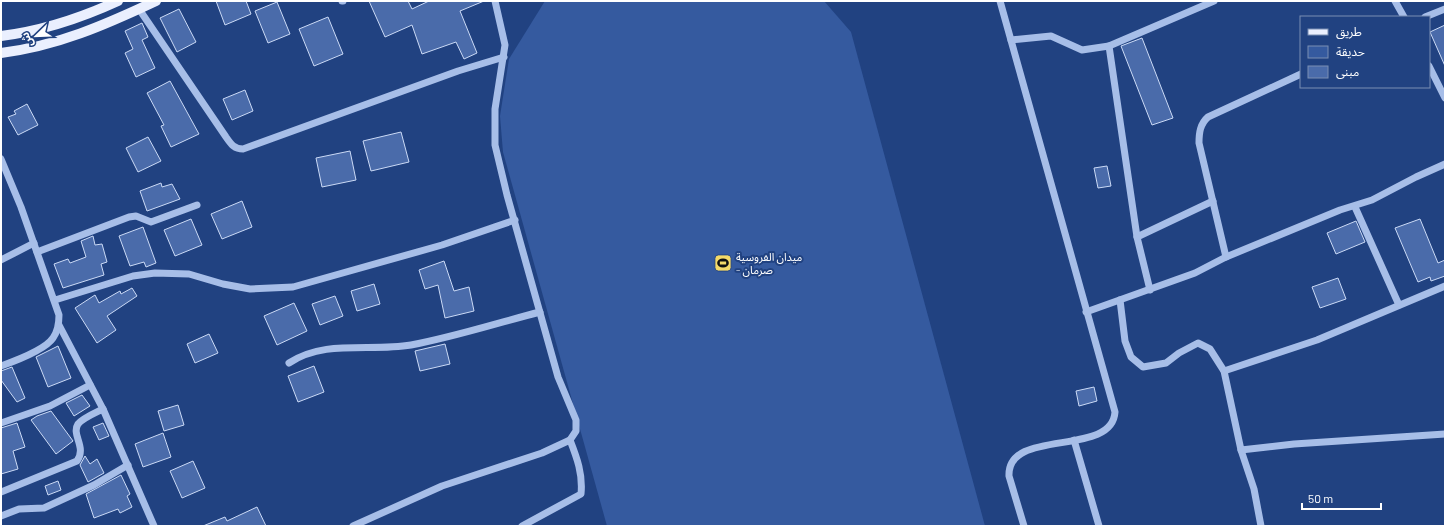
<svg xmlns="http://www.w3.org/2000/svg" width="1446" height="527" font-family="Barlow,'Noto Sans Arabic',sans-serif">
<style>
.green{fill:#355a9f}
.building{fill:#4a6baa;stroke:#cbdaf6}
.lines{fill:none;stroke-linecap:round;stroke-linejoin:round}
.minor{stroke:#a7bee8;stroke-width:7}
.major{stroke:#eaeffe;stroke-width:10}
.labels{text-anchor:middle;stroke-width:4;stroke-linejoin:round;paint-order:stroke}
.poi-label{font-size:11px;fill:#fff;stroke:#214281;text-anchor:start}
</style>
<rect width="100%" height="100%" fill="#214281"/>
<polygon class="green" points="545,1 824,1 851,32 985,526 607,526 503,152 500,116 509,59"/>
<g class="building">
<polygon points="216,1 246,1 251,14 225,25"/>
<polygon points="369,1 408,1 412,9 429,1 484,1 460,11 477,53 464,59 456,42 422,54 412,25 385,37"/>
<polygon points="277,2 290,34 268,43 255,11"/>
<polygon points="179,9 196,42 177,52 160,18"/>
<polygon points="328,17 343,54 314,66 299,29"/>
<polygon points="142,23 148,37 142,40 155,68 136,77 125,53 133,49 125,31"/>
<polygon points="1445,25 1445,66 1430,32"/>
<polygon points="1142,38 1173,118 1152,125 1121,46"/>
<polygon points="170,81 199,134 171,147 161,126 164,125 147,93"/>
<polygon points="245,90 253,111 232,120 223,99"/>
<polygon points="27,104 38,125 18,135 8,117 16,114 14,111"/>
<polygon points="401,132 409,162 371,171 363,141"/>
<polygon points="148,137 161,161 138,172 126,148"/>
<polygon points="350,151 356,180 322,187 316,158"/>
<polygon points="1107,166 1111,186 1098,188 1094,168"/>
<polygon points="161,183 162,187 172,184 180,199 147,211 140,191"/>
<polygon points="242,201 252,227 222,239 211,214"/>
<polygon points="191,219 202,245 175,256 164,230"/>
<polygon points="1420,219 1438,263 1445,260 1445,276 1431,281 1430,277 1418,282 1395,228"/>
<polygon points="1356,221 1365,242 1336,254 1327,233"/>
<polygon points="143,227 156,263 146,267 144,262 130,266 119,236"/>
<polygon points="93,236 95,245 102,244 107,262 101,264 104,275 63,288 54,264 68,259 70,263 86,257 81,241"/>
<polygon points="444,261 454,291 469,287 474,311 445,318 438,285 425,289 419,270"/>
<polygon points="1338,278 1346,299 1320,308 1312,287"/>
<polygon points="374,284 380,304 357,311 351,291"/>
<polygon points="132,288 137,296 107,316 116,330 97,343 75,308 95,295 99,303 120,291 121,294"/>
<polygon points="335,296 343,316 320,325 312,304"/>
<polygon points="294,303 307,331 277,345 264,316"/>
<polygon points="209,334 218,353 195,363 187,344"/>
<polygon points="445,344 450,364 420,371 415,351"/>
<polygon points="58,346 71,378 48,387 36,357"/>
<polygon points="314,366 324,392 298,402 288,376"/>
<polygon points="12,367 25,398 17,402 1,380 1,371"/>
<polygon points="1094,387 1097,401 1079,406 1076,391"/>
<polygon points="82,395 90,406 74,416 66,403"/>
<polygon points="178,405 184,425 164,431 158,411"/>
<polygon points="51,411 73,441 56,454 31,420 37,416"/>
<polygon points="17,423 25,447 13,451 18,469 1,474 1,428"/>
<polygon points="103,423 109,436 99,440 93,427"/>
<polygon points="163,433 171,457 143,467 135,444"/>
<polygon points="85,456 90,464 97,459 104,473 88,482 80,465"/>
<polygon points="193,461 205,488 182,498 170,471"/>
<polygon points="121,475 130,494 127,496 132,507 120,513 118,509 94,518 86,494"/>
<polygon points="58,481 61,490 48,495 45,486"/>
<polygon points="257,507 266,526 203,526 225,517 227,521"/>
</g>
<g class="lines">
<g class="minor">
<polyline points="342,1 343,1"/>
<path d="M1000 1 1115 412C1112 458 1007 427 1009 476L1024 526"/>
<polyline points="1395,1 1404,17"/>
<path d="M139 9 226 137C231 144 234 149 243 149L458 71 504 57"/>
<polyline points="1425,17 1445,9"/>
<polyline points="1011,40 1051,36 1082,50 1109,46 1214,1"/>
<polyline points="1109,46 1137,237 1150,290"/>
<polyline points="1429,66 1445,98"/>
<path d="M1 159 21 207 59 315C59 323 58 331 53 338 45 350 15 361 1 366"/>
<polyline points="1355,207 1399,305"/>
<polyline points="1137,237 1213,201"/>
<polyline points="37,252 129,217 136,216 151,222 197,205"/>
<path d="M1226 257 1199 143C1199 133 1200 124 1208 117L1301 74"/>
<polyline points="1,260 34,243"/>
<polyline points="55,300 133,276 155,273 189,274 223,284 250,289 293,287 442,245 515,220"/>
<polyline points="1120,300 1125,341 1131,357 1143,367 1166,363 1179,353 1198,343 1210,349 1224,371 1241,450 1294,444 1445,434"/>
<polyline points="1086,312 1195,273 1226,257 1340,210 1372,200 1416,177 1445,164"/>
<polyline points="59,325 103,409 154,526"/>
<path d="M289 363C325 339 370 352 411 345 454 337 497 323 540 312"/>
<polyline points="1224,371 1317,340 1445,286"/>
<polyline points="1,423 50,406 90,385"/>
<polyline points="1074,440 1099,526"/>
<polyline points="1241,450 1254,489 1261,526"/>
<path d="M1 492 77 461C87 447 71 435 78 424 83 418 95 413 103 409"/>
<polyline points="1,516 19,509 44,508 94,485 128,465"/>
<polyline points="353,526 442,486 542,453 570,440 576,431 576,420 558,377 507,195 495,145 495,109 505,45 495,1"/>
<path d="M522 526 581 494C583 474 577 458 570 440"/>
</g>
<g class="major">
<path d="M1 36C42 31 81 18 118 1"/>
<path d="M1 53C57 46 105 25 156 1"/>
</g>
</g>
<defs>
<g id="stadium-square" transform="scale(0.9)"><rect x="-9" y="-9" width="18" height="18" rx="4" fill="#f4da69" stroke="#214281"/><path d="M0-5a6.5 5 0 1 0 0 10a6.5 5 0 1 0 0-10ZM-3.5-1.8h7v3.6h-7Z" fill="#111"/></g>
</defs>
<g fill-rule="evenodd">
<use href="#stadium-square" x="723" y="263"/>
</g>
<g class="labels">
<g class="poi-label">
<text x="736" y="261">ميدان الفروسية<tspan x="736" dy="13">- صرمان</tspan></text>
</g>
</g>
<rect width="1446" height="527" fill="none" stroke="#ffffff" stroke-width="4"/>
<rect x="1300" y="16" width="130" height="72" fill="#214281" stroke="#7a8eb3"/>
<rect x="1308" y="29" width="20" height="6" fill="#eaeffe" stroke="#7a8eb3"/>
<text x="1336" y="36" font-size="12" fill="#ffffff">طريق</text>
<rect x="1308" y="46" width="20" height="12" fill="#355a9f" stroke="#7a8eb3"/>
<text x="1336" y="56" font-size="12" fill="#ffffff">حديقة</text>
<rect x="1308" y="66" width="20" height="12" fill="#4a6baa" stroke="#7a8eb3"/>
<text x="1336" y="76" font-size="12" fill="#ffffff">مبنى</text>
<g transform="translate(36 36) rotate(247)" stroke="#214281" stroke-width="3" paint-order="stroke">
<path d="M0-3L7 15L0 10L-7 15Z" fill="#ffffff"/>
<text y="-6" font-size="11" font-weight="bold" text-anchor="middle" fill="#ffffff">ش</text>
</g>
<path d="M1302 503v6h79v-6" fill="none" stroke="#ffffff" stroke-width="2"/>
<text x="1308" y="503" font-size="12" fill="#ffffff" stroke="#214281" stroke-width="3" paint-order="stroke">50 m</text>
</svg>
